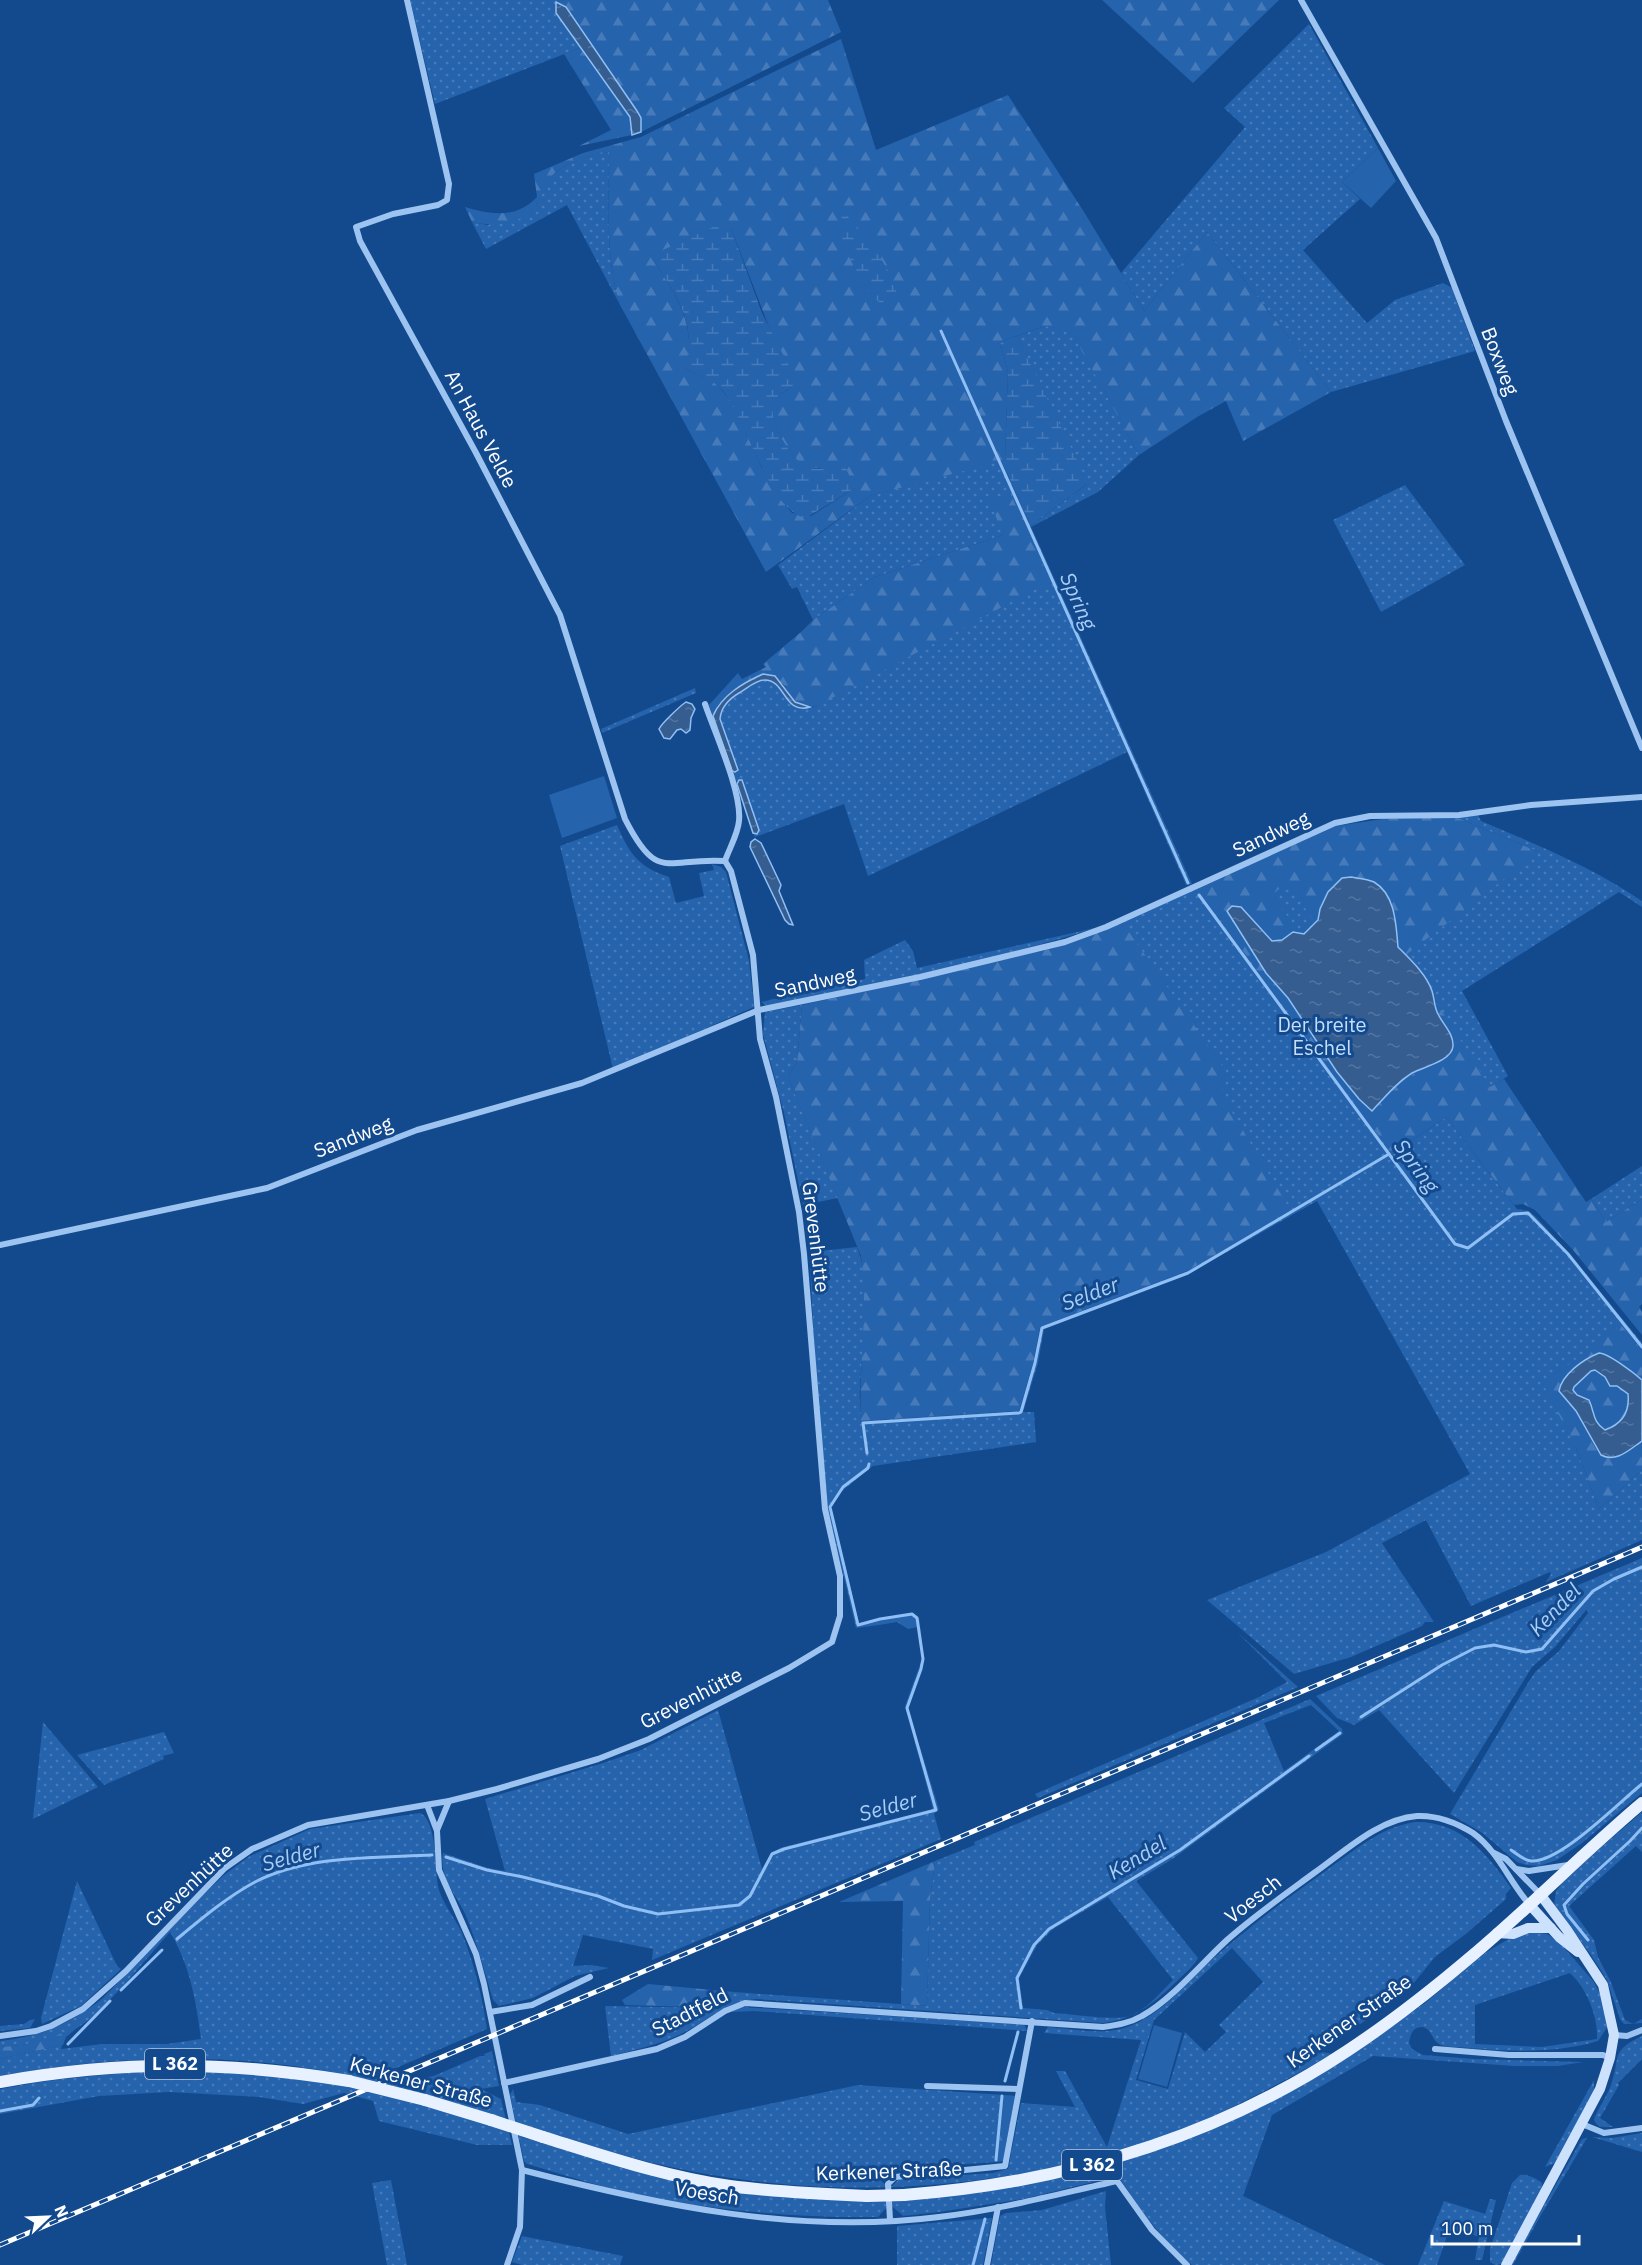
<svg xmlns="http://www.w3.org/2000/svg" width="1642" height="2265" font-family="'IBM Plex Sans',sans-serif">
<style>
.green{fill:url(#green-dots);fill-rule:evenodd}
.forest{fill:url(#forest-firs);fill-rule:evenodd}
.wetland{fill:url(#wetland-marsh)}
.pitch{fill:#2563ad}
.water{fill:url(#water-ripples);stroke:#8fbff4;stroke-width:1.5;fill-rule:evenodd}
.lines{fill:none;stroke-linecap:round;stroke-linejoin:round}
.stream{stroke:#8fbff4;stroke-width:3}
.street{stroke:#9dc4f1;stroke-width:6}
.secondary{stroke:#cce1fc;stroke-width:10}
.primary{stroke:#e7f1ff;stroke-width:12}
.rail-casing{stroke:#fff;stroke-width:5}
.rail{stroke:#134a8e;stroke-width:3;stroke-dasharray:9;stroke-linecap:butt}
.primary-bridge{stroke:#e7f1ff;stroke-width:12}
.labels{text-anchor:middle;stroke-width:6;stroke-linejoin:round;paint-order:stroke}
.shield{fill:#134a8e;stroke:#b8c9dd;stroke-width:1.5}
.shield-label{font-size:18px;font-weight:bold;fill:#fff}
.street-label{font-size:20px;fill:#fff;stroke:#134a8e}
.park-label{font-size:20px;fill:#c4defc;stroke:#134a8e}
.water-label{font-size:21px;font-style:italic;fill:#a9cef8;stroke:#134a8e}
</style>
<defs>
<pattern id="green-dots" width="8" height="8" patternUnits="userSpaceOnUse" patternTransform="scale(1.5)"><rect width="8" height="8" fill="#2563ad"/><path d="M2 2h.1M6 6h.1" fill="none" stroke="#467ab9" stroke-width="1.8" stroke-linecap="round"/></pattern>
<pattern id="forest-firs" width="22" height="20" patternUnits="userSpaceOnUse" patternTransform="scale(1.5)"><rect width="22" height="20" fill="#2563ad"/><path d="M5 1l3.5 6h-7zM16 11l3.5 6h-7z" fill="#467ab9"/></pattern>
<pattern id="wetland-marsh" width="20" height="14" patternUnits="userSpaceOnUse" patternTransform="scale(1.5)"><rect width="20" height="14" fill="#2563ad"/><path d="M1 5h8M5 5V1M11 12h8M15 12V8" fill="none" stroke="#467ab9"/></pattern>
<pattern id="water-ripples" width="26" height="14" patternUnits="userSpaceOnUse" patternTransform="scale(1.5)"><rect width="26" height="14" fill="#355d90"/><path d="M2 4q2-2 4 0t4 0M15 11q2-2 4 0t4 0" fill="none" stroke="#5375a1"/></pattern>
</defs>
<rect width="100%" height="100%" fill="#134a8e"/>
<g class="green">
<polygon points="410,0 565,0 556,2 556,13 580,48 435,104"/>
<polygon points="1309,24 1378,148 1342,182 1360,199 1303,250 1367,323 1395,300 1443,283 1452,288 1475,351 1331,392 1207,232 1144,311 1121,273 1245,127 1224,108"/>
<path d="M609 152C609 201 605 255 619 303L567 205 486 249 472 222 488 225 537 204C541 196 544 185 550 178 563 162 589 156 609 152Z"/>
<path d="M1045 326 1071 330 1139 455 1098 492 1031 527 1192 884 1186 885 1127 752 868 876 844 804 755 837 753 833 757 834 732 771 720 719C722 703 755 674 772 681 783 686 784 704 797 707 804 709 809 707 816 707L1003 535 875 577 813 620 797 587 792 589 778 565 870 496 1001 460 1031 526 1087 484 1017 336Z"/>
<polygon points="1405,485 1465,565 1381,612 1333,520"/>
<polygon points="695,688 696,693 602,733 601,729"/>
<path d="M1478 815 1481 821C1536 844 1592 867 1642 901V907L1619 892 1462 991 1508 1076 1399 1147 1392 1154 1446 1117 1517 1209 1529 1211 1536 1217 1569 1253 1642 1343V1350L1621 1326 1576 1448 1599 1509 1642 1470V1540L1546 1582 1551 1574 1550 1572 1471 1606 1426 1520 1382 1543 1434 1622H1425L1422 1626 1351 1657 1294 1674 1207 1600 1326 1552 1470 1474 1317 1201 1188 1274 1044 1329 1038 1363 1023 1412H1034L1036 1442 873 1466 837 1495 831 1507 859 1623 913 1613 919 1618 924 1659 908 1709 939 1809 934 1814 941 1839 652 1960 653 1949 583 1935 573 1966 591 1965 609 1968 575 1976 533 1998 499 2006 493 2000C485 1972 477 1945 467 1918 459 1898 438 1877 443 1853L488 1868 505 1871 485 1799 603 1763 641 1750 718 1710 762 1869 771 1853 780 1848 933 1809 905 1706 922 1659 917 1620 878 1621 879 1625 856 1628 828 1510 816 1377 809 1249 830 1250 857 1247C874 1291 862 1342 860 1388 859 1398 861 1410 861 1421L1019 1411 1033 1364 1040 1327 1187 1271 1221 1101 1122 922 1197 888 1203 894 1334 832 1539 852 1456 817Z"/>
<path d="M617 825C629 853 638 867 669 877L676 903 704 896 699 873 714 870 712 864 721 867 726 872 749 961 754 1007 613 1069 560 846Z"/>
<path d="M1095 928C989 962 878 983 769 1007L761 1002 865 979 864 960 905 940 913 951 917 968Z"/>
<polygon points="802,1005 797,1062 788,1077 838,1198 803,1205 784,1113 763,1034 765,1012"/>
<polygon points="1642,1166 1642,1199 1606,1222 1591,1199"/>
<polygon points="1642,1558 1642,1793 1582,1843 1557,1860 1539,1866 1526,1865 1517,1862 1481,1832 1450,1814 1529,1681 1536,1671 1559,1651 1588,1613 1587,1609 1555,1647 1532,1667 1454,1793 1379,1710 1354,1725 1337,1718 1316,1696"/>
<polygon points="1238,1633 1298,1687 1038,1798 1035,1794 1259,1697 1287,1682"/>
<path d="M1310 1699 1342 1729 1343 1734 1174 1858 1136 1881 1198 1958C1194 1966 1186 1972 1179 1979 1157 2001 1136 2019 1103 2023L756 1999C725 2002 706 2022 679 2035 657 2045 635 2050 611 2056L605 2006 723 2008 734 1992 927 2006 930 1900 935 1861 975 1845 974 1842ZM1311 1705 1339 1731 1284 1771 1264 1723ZM1108 1897 1173 1980C1161 1992 1146 2010 1130 2016 1115 2021 1072 2014 1054 2013L1047 2010 1023 2008 1019 1978 1037 1945 1053 1929Z"/>
<polygon points="43,1722 98,1787 33,1819"/>
<polygon points="164,1732 174,1753 163,1756 164,1759 104,1785 77,1755"/>
<polygon points="1642,1812 1642,1852 1636,1846 1569,1906 1594,1940 1598,1957 1610,1980 1625,2020 1633,2024 1642,2019 1642,2023 1624,2024 1620,2019 1607,1980 1591,1955 1554,1906 1556,1891 1567,1877"/>
<path d="M420 1813C437 1820 435 1869 438 1886 441 1902 454 1916 461 1931 474 1963 482 1995 487 2029L389 2071 378 2078 404 2085 436 2075 480 2056H485L484 2054 492 2051 499 2086 481 2089 501 2099 506 2120C447 2101 388 2082 326 2071 219 2052 106 2056 0 2076V2059L62 2045 61 2049 102 2044H167L201 2039C196 2000 190 1966 170 1932 146 1959 118 1994 91 2018 67 2039 31 2045 0 2047V2041C40 2037 70 2024 102 1999L198 1900 224 1875 250 1856 310 1829Z"/>
<path d="M1415 1822C1460 1821 1487 1853 1511 1888L1506 1894V1899L1467 1933 1435 1957 1408 1990 1321 2052 1333 2054C1277 2085 1221 2115 1162 2138 1131 2150 1098 2158 1065 2165 943 2192 819 2195 695 2172 636 2161 578 2142 520 2125L522 2137 603 2161 789 2196 1003 2188 1066 2177 1117 2163 1351 2055 1425 2003 1485 1953 1517 1934 1529 1931 1547 1934 1559 1942 1594 1982 1604 2002 1608 2026 1598 2041C1557 2053 1512 2052 1469 2048 1461 2047 1449 2048 1441 2045 1432 2042 1432 2028 1422 2027 1412 2027 1410 2036 1409 2043L1412 2049 1423 2055 1474 2059 1583 2062 1558 2066H1514L1373 2056 1272 2115 1243 2196 1385 2265H1192C1161 2240 1140 2208 1118 2176L1023 2199 939 2212 903 2216 893 2207H887L878 2217C806 2218 735 2212 664 2200 618 2193 572 2177 527 2164L524 2161 510 2095 513 2089 516 2102 540 2105 628 2134 858 2085 1004 2095 997 2162 922 2167 880 2174V2180L887 2186H892L899 2179 993 2173 1008 2169 1021 2103 1075 2107 1056 2071H1065L1107 2147 1141 2040 1044 2033 1048 2027C1074 2029 1105 2036 1130 2026 1162 2014 1184 1985 1208 1963 1246 1929 1286 1899 1327 1870 1355 1850 1381 1827 1415 1822ZM1232 1948 1263 1982 1219 2025 1226 2032 1205 2052 1185 2032 1168 2089 1136 2080 1154 2020ZM1570 1973C1587 1989 1598 2016 1597 2039L1542 2047 1475 2044V2005Z"/>
<polygon points="77,1881 117,1966 121,1969 81,2006 42,2024 41,2018"/>
<polygon points="741,2007 1024,2024 1027,2031 754,2011 731,2012"/>
<polygon points="35,2019 30,2028 0,2031 0,2026 24,2024 30,2020"/>
<path d="M1642 2036V2059L1618 2083 1619 2085 1600 2118 1613 2127C1604 2127 1597 2129 1594 2119 1599 2107 1607 2096 1611 2085 1621 2056 1610 2051 1642 2036Z"/>
<path d="M169 2071C210 2072 252 2071 292 2077 366 2088 439 2108 509 2132L512 2145H477L379 2121 373 2101 344 2093 303 2104 259 2097 169 2092 99 2096 0 2114V2089C56 2078 112 2073 169 2071Z"/>
<polygon points="1594,2080 1594,2097 1555,2163 1545,2167"/>
<polygon points="1642,2133 1642,2152 1592,2137 1612,2138"/>
<polygon points="1587,2138 1541,2215 1513,2265 1510,2265 1582,2139"/>
<path d="M1520 2175C1528 2174 1536 2178 1542 2183V2189L1501 2264 1495 2265 1490 2262V2249L1512 2183Z"/>
<polygon points="391,2180 407,2265 387,2265 372,2183"/>
<polygon points="1106,2191 1105,2207 1111,2265 991,2265 1000,2216 1006,2213 1042,2210"/>
<polygon points="1490,2199 1496,2200 1482,2260 1475,2260 1479,2237 1463,2231 1447,2236 1437,2265 1418,2265 1444,2201 1485,2214"/>
<polygon points="992,2218 983,2265 897,2265 897,2226"/>
<polygon points="522,2236 623,2256 620,2265 522,2265 512,2262"/>
</g>
<g class="forest">
<polygon points="565,0 828,0 841,32 641,132 641,118 637,111 566,7 556,2"/>
<polygon points="1102,0 1279,0 1193,83"/>
<path d="M841 39 876 150 1008 95 1084 212 1144 311 1207 232 1331 392 1243 441 1226 401 1197 417 1139 455 1071 331 1045 326 1000 342 1008 372 1005 460 870 496 766 572 619 303C605 255 609 201 609 152 592 156 571 160 557 171 546 179 545 191 538 202 525 225 495 227 472 222L465 207C491 215 516 219 537 197L534 174 583 153 641 137ZM731 228 792 387C786 391 777 394 774 401 765 418 790 457 805 466 812 470 820 467 827 470 837 474 846 482 855 488L811 516 792 513 782 501 762 468 733 404 720 388 714 382 686 369C687 360 690 350 689 341 688 309 667 281 650 256Z"/>
<polygon points="580,48 630,117 632,135 579,146 611,130 564,54"/>
<path d="M1010 493 1051 581 815 707 795 702 783 684 763 674C743 683 722 695 713 716L709 705 738 673 742 679 766 667 763 664 801 632 813 620 875 577 1003 535 989 499Z"/>
<path d="M1456 817 1539 852 1406 955 1398 947 1395 918 1342 878 1328 892 1320 909 1316 924 1288 883 1272 894 1299 933 1293 932 1282 940 1272 941 1241 907 1232 906 1227 912 1228 916 1266 973 1288 998 1337 1072 1372 1111C1398 1082 1408 1075 1443 1059V1020L1435 1008V1000L1490 1087 1504 1079 1586 1202 1591 1199 1606 1222 1642 1199V1304L1639 1307 1642 1312V1335L1573 1250 1535 1210 1523 1204 1514 1205 1446 1117 1392 1154 1197 888 1336 826 1383 819Z"/>
<path d="M1122 922 1230 1077 1222 1087 1223 1097 1291 1211 1187 1271 1040 1327 1033 1364 1019 1411 861 1421C858 1365 869 1311 861 1256L788 1077 797 1062 802 1005 1054 948Z"/>
<path d="M1621 1325 1642 1350V1380C1631 1371 1612 1357 1599 1353L1569 1373 1559 1391 1576 1411 1601 1455 1623 1454 1642 1441V1470L1599 1509 1576 1448 1543 1384Z"/>
<path d="M1595 1370 1605 1377 1610 1386H1617L1628 1394C1630 1413 1622 1424 1605 1430 1590 1420 1595 1414 1589 1400L1577 1395 1573 1390 1574 1387 1591 1371Z"/>
<polygon points="913,1615 917,1620 917,1627 908,1629 897,1622 879,1625 878,1621"/>
<polygon points="935,1861 930,1900 927,2006 901,2004 903,1901 839,1902"/>
<polygon points="648,1984 734,1992 724,2008 625,2005 622,2000"/>
<path d="M83 2023 66 2037 63 2045 0 2059V2047C32 2045 55 2038 83 2023Z"/>
<polygon points="1004,2095 1015,2096 1003,2161 997,2162"/>
</g>
<g class="wetland">
<path d="M840 210C854 219 889 267 894 283 897 291 897 299 893 306 870 312 843 247 840 229 839 223 840 216 840 210Z"/>
<path d="M726 221 731 228 762 313 795 378 792 387C786 391 777 394 774 402 766 420 792 463 811 468 822 471 833 467 844 464L855 488 806 518C770 513 746 417 722 390 713 380 698 375 686 369 685 360 690 351 689 341 689 310 667 281 650 256Z"/>
<polygon points="1017,336 1088,483 1031,526 1001,460 1005,459 1008,372 1000,342"/>
</g>
<g class="pitch">
<polygon points="1378,148 1396,181 1371,208 1342,182"/>
<polygon points="604,776 617,818 562,838 549,795"/>
<polygon points="1154,2025 1182,2033 1167,2087 1138,2079"/>
</g>
<g class="water">
<polygon points="556,2 566,7 637,111 641,118 641,132 632,135 630,117 556,13"/>
<path d="M763 674 775 676 795 702 810 707C783 715 786 679 764 680 756 680 746 689 739 693 729 699 721 707 720 719L738 770 735 772 732 771 713 716C722 695 743 683 763 674Z"/>
<path d="M686 702 692 704 695 709 691 718 690 730 686 733 681 729 677 730 670 739 664 738 659 729C662 723 680 706 686 702Z"/>
<polygon points="739,780 742,780 759,830 757,834 753,833 737,784"/>
<polygon points="755,839 761,843 781,885 779,891 793,925 789,924 785,920 750,847 751,842"/>
<path d="M1351 877C1357 878 1368 879 1374 882 1396 895 1396 926 1398 947 1410 959 1427 975 1432 991 1434 997 1434 1003 1436 1009 1439 1021 1454 1032 1453 1046 1452 1061 1423 1067 1412 1073 1396 1083 1384 1098 1372 1111L1359 1099 1337 1072 1288 998 1266 973 1227 911 1232 906 1241 907 1272 941 1282 940 1293 932 1304 934 1318 920 1320 909 1328 892 1342 878Z"/>
<path d="M1599 1353C1608 1353 1634 1373 1642 1380V1441C1629 1450 1616 1463 1601 1455L1576 1411 1559 1391C1562 1374 1584 1359 1599 1353ZM1595 1370 1605 1377 1610 1386H1617L1628 1394C1630 1413 1622 1424 1605 1430 1592 1421 1595 1413 1589 1400L1577 1395 1573 1390 1574 1387 1591 1371Z"/>
</g>
<g class="lines">
<g class="stream">
<polyline points="941,331 1188,883"/>
<polyline points="1199,895 1455,1244 1468,1248 1513,1214 1528,1213 1568,1254 1642,1347"/>
<polyline points="867,1453 863,1423 1019,1413 1021,1412 1035,1363 1042,1328 1188,1273 1389,1154"/>
<polyline points="1361,1717 1442,1665 1475,1648 1494,1645 1526,1652 1542,1649 1593,1591 1614,1579 1642,1567"/>
<polyline points="1316,1750 1340,1733"/>
<path d="M1511 1850C1517 1854 1523 1860 1531 1861 1560 1863 1618 1803 1642 1784"/>
<polyline points="446,1857 487,1870 523,1877 598,1896 624,1906 658,1914 739,1905 750,1896 772,1854 784,1849 936,1810 907,1708 921,1669 923,1659 917,1618 912,1614 880,1619 858,1625 830,1507 843,1487 868,1468 869,1464"/>
<path d="M177 1939C201 1919 227 1897 255 1882 308 1855 374 1858 432 1855"/>
<polyline points="1588,1940 1567,1914 1564,1905 1583,1884 1630,1841 1642,1828"/>
<polyline points="121,1990 162,1950"/>
<polyline points="1021,2008 1017,1978 1034,1945 1049,1929 1180,1850 1309,1756"/>
<polyline points="68,2044 110,2001"/>
<polyline points="1005,2081 1018,2032"/>
<polyline points="0,2111 33,2105 39,2098"/>
<polyline points="996,2160 1002,2096"/>
<polyline points="973,2265 985,2219"/>
</g>
<g class="street">
<polyline points="1301,0 1436,238 1506,421 1642,748"/>
<path d="M705 704C715 733 742 792 739 821 738 834 729 849 725 861"/>
<polyline points="0,1245 267,1188 417,1130 582,1083 759,1010 920,977 1065,942 1106,927 1335,823 1370,816 1459,815 1531,805 1642,797"/>
<polyline points="427,1805 437,1831 439,1870 476,1954 484,1984 522,2170 520,2227 507,2265"/>
<polyline points="437,1830 449,1801"/>
<polyline points="1494,1853 1506,1859 1540,1894"/>
<polyline points="1516,1869 1529,1871 1568,1865"/>
<polyline points="490,2012 532,2005 590,1977"/>
<polyline points="1614,2035 1627,2036 1642,2030"/>
<path d="M0 2036 36 2031 51 2026 83 2009 126 1971 225 1868 252 1849 308 1825 449 1801 497 1789 598 1759 649 1739 789 1668 832 1642 840 1616V1576L825 1509 804 1254 799 1212 776 1097 760 1039 753 955 731 871 725 861C666 857 658 884 625 819L560 615 475 451 360 241 356 227 393 214 438 205 447 200 449 184 407 0"/>
<polyline points="1435,2049 1509,2055 1603,2055 1610,2058"/>
<path d="M504 2083 657 2049 685 2037 725 2011 745 2003 1103 2027C1117 2025 1130 2023 1142 2016 1171 2000 1202 1963 1227 1940 1254 1916 1284 1895 1314 1873 1344 1852 1378 1819 1417 1816 1436 1815 1457 1823 1473 1833 1498 1851 1509 1881 1529 1904"/>
<polyline points="927,2086 1019,2089"/>
<polyline points="1582,2124 1604,2133 1642,2128"/>
<path d="M522 2170C658 2205 797 2235 939 2217 999 2210 1058 2194 1117 2181L1152 2230 1187 2265"/>
<polyline points="890,2220 888,2184 895,2177 1005,2166 1032,2021"/>
<polyline points="987,2265 998,2207"/>
</g>
<g class="secondary">
<polyline points="1529,1904 1559,1937 1578,1952"/>
<polyline points="1497,1933 1513,1934 1528,1928 1551,1928"/>
<polyline points="1506,2265 1600,2089 1610,2058 1614,2035 1603,1985 1567,1930 1540,1894"/>
</g>
<g class="primary">
<path d="M0 2082C122 2060 228 2061 349 2081"/>
<polyline points="425,2100 491,2120"/>
<path d="M543 2137C604 2156 666 2177 730 2186 775 2192 821 2194 867 2196"/>
<path d="M904 2195C1062 2183 1214 2139 1347 2051 1391 2022 1433 1989 1473 1955 1531 1906 1584 1852 1642 1803"/>
</g>
<g class="rail-casing">
<polyline id="rail" points="0,2245 1642,1547"/>
</g>
<use href="#rail" class="rail"/>
<g class="primary-bridge">
<polyline points="349,2081 425,2100"/>
<polyline points="491,2120 543,2137"/>
<polyline points="867,2196 904,2195"/>
</g>
</g>
<g class="labels">
<g class="shield">
<rect x="145" y="2049" width="60" height="30" rx="4.5"/>
<rect x="1062" y="2150" width="60" height="30" rx="4.5"/>
</g>
<g class="shield-label">
<text x="175" y="2070">L 362</text>
<text x="1092" y="2171">L 362</text>
</g>
<g class="street-label">
<text transform="translate(1500 361) rotate(69)" y="7">Boxweg</text>
<text transform="translate(481 429) rotate(62)" y="7">An Haus Velde</text>
<text transform="translate(1271 834) rotate(-25)" y="7">Sandweg</text>
<text transform="translate(815 982) rotate(-12)" y="7">Sandweg</text>
<text transform="translate(353 1137) rotate(-21)" y="7">Sandweg</text>
<text transform="translate(816 1237) rotate(83)" y="7">Grevenhütte</text>
<text transform="translate(691 1698) rotate(-27)" y="7">Grevenhütte</text>
<text transform="translate(189 1885) rotate(-43)" y="7">Grevenhütte</text>
<text transform="translate(1253 1899) rotate(-38)" y="7">Voesch</text>
<text transform="translate(690 2012) rotate(-27)" y="7">Stadtfeld</text>
<text transform="translate(1349 2021) rotate(-35)" y="7">Kerkener Straße</text>
<text transform="translate(421 2082) rotate(15)" y="7">Kerkener Straße</text>
<text transform="translate(889 2171) rotate(-2)" y="7">Kerkener Straße</text>
<text transform="translate(707 2193) rotate(9)" y="7">Voesch</text>
</g>
<g class="park-label">
<text x="1322" y="1032">Der breite<tspan x="1322" dy="23">Eschel</tspan></text>
</g>
<g class="water-label">
<text transform="translate(1078 601) rotate(66)" y="7">Spring</text>
<text transform="translate(1416 1166) rotate(54)" y="7">Spring</text>
<text transform="translate(1090 1294) rotate(-21)" y="7">Selder</text>
<text transform="translate(1555 1610) rotate(-46)" y="7">Kendel</text>
<text transform="translate(888 1807) rotate(-15)" y="7">Selder</text>
<text transform="translate(291 1857) rotate(-15)" y="7">Selder</text>
<text transform="translate(1137 1858) rotate(-31)" y="7">Kendel</text>
</g>
</g>
<g transform="translate(48 2217) rotate(67)" stroke="#134a8e" stroke-width="4.5" paint-order="stroke">
<path d="M0-4.5L10 22L0 15L-10 22Z" fill="#ffffff"/>
<text y="-9" font-size="16" font-weight="bold" text-anchor="middle" fill="#ffffff">N</text>
</g>
<path d="M1432 2235v9h147v-9" fill="none" stroke="#ffffff" stroke-width="3"/>
<text x="1441" y="2235" font-size="18" fill="#ffffff" stroke="#134a8e" stroke-width="4.5" paint-order="stroke">100 m</text>
</svg>
